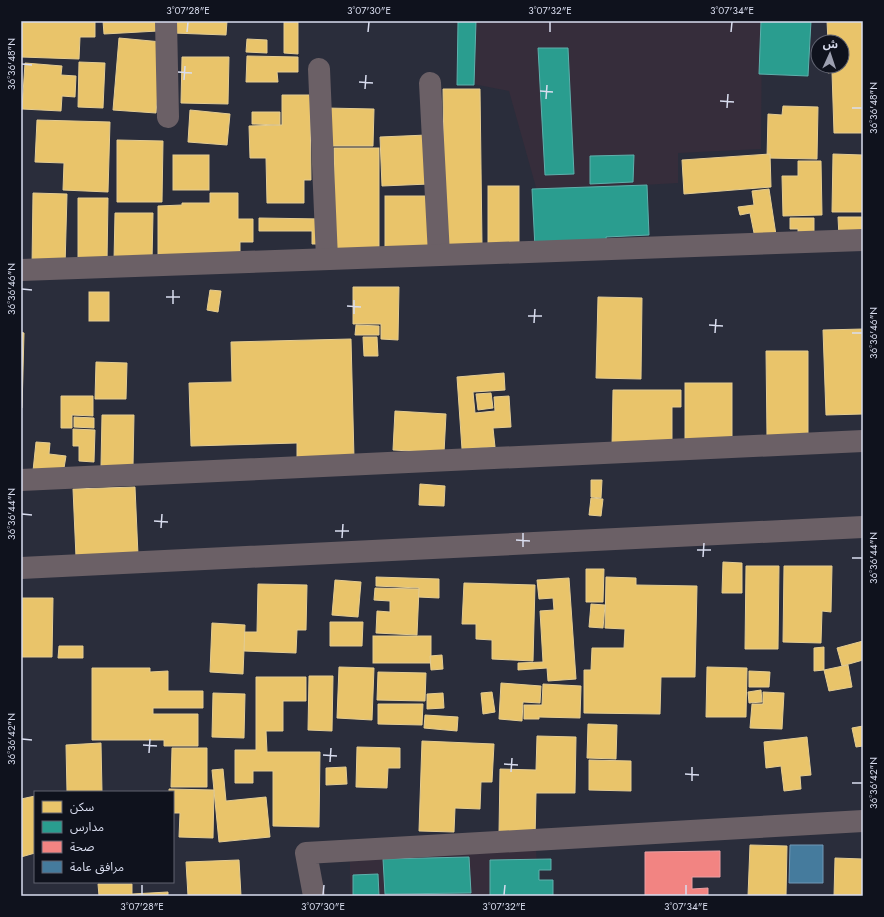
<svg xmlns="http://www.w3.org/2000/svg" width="884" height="917" font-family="Jost,'Noto Sans Arabic',sans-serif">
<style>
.education{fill:#362d3b}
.homes{fill:#e9c46a;stroke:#e4cc92}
.schools{fill:#2a9d8f;stroke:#5eb0ac}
.health{fill:#f28482;stroke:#ea9fa3}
.public{fill:#457b9d;stroke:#7198b6}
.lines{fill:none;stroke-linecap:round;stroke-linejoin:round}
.minor{stroke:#6b6066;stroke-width:22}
.ticks{fill:none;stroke:#d9ddef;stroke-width:1.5}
.neatline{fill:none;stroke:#d9ddef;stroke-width:1.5}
.ticks-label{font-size:10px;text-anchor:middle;fill:#d9ddef}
</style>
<rect width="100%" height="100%" fill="#2a2d3b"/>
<g class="education">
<polygon points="473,21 762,21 761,149 678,153 678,183 537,191 509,91 473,84"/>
<polygon points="536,849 539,896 350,896 350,857"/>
</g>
<g class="homes">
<polygon points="21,21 95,21 95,37 80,37 79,59 21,57"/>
<polygon points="103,21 157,21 158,31 104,34"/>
<polygon points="173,21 227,21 226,35 173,33"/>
<polygon points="284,21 298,21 298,54 284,53"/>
<polygon points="827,21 863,21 863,133 834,133 832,72 828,73 828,66 842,66 842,42 828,42"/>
<polygon points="119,38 162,42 156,113 113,110"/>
<polygon points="247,39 267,40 267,53 246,52"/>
<polygon points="247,56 298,57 298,72 277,72 278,82 246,82"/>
<polygon points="182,57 229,57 228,104 181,103"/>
<polygon points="79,62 105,63 103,108 78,107"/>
<polygon points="25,63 62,66 61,75 76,76 75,97 62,96 61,111 22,109"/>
<polygon points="443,89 480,89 482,245 445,246"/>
<polygon points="282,95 310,95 311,180 304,180 304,203 267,203 266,158 250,158 249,126 282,125"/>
<polygon points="783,106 818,107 817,159 767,158 768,114 782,115"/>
<polygon points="326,108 374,109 373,146 326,146"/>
<polygon points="190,110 230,114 227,145 188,142"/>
<polygon points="252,112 280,112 280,125 252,124"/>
<polygon points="37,120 110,122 108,192 63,190 64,163 35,162"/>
<polygon points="427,135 429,184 382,186 380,137"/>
<polygon points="117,140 163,141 162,202 117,202"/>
<rect x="334" y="148" width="45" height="106"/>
<polygon points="770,154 771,187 684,194 682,160"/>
<polygon points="833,154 863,155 863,212 832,212"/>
<rect x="173" y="155" width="36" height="35"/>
<polygon points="798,161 821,161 822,215 783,216 782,176 798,176"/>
<rect x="488" y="186" width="31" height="59"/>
<polygon points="769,189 776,235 755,238 750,213 740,215 738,207 754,205 752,191"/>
<polygon points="33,193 67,194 65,267 32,267"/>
<polygon points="210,193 238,193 238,219 253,219 253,242 240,242 240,256 158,255 158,206 182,205 182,203 210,203"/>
<rect x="385" y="196" width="46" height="56"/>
<polygon points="78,198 108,198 107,263 78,262"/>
<polygon points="115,213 153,213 152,262 114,261"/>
<polygon points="838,217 863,217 863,237 839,237"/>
<polygon points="259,218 322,219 321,244 312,244 312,231 259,231"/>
<polygon points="790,218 814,218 814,237 798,237 798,229 790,229"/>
<polygon points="353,287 399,287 398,340 381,339 381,324 353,324"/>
<polygon points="210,290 221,291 218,312 207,310"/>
<rect x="89" y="292" width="20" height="29"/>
<polygon points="598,297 642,298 641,379 596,378"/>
<polygon points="356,325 379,326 379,335 355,335"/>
<polygon points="863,329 863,414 826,415 823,330"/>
<polygon points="21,332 24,333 22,408 21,408"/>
<polygon points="363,337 377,337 378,356 364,356"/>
<polygon points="351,339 354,458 297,459 297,443 191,446 189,383 232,382 231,342"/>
<polygon points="766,351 808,351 808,436 767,437"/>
<polygon points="96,362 127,363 126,399 95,399"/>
<polygon points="504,373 505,390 473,392 475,413 495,411 494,397 509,396 511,427 493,428 495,447 462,449 457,377"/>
<rect x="685" y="383" width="47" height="64"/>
<polygon points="613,390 681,390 681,407 672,407 672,446 612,446"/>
<polygon points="491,393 493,408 478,410 476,394"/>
<polygon points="61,396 93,396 93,416 72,415 72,428 61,428"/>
<polygon points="395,411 446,414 444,453 393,450"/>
<polygon points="102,415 134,415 133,466 101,466"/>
<polygon points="74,417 94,418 94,428 74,427"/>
<polygon points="73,429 95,430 94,462 79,461 79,446 73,446"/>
<polygon points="36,442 50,443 49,454 66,456 63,474 33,471"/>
<polygon points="591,480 602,480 601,498 591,497"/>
<polygon points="420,484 445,486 444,506 419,505"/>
<polygon points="135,487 138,555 76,557 73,489"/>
<polygon points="591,498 603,499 601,516 589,515"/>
<polygon points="723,562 742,563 742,593 722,593"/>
<polygon points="746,566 779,566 778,649 745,649"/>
<polygon points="784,566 832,566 831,612 822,611 821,643 783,642"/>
<polygon points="586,569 604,569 603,602 586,602"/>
<polygon points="376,577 439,579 439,598 418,597 419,588 376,586"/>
<polygon points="606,577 636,578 636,585 697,586 695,677 661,677 660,714 584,713 584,670 591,670 592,648 624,648 625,629 605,628"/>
<polygon points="569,578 576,679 548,681 547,668 518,670 518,663 543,662 540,611 554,610 553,598 539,599 537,580"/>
<polygon points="335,580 361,582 358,617 332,615"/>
<polygon points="464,583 535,585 533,661 492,659 492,640 476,639 476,624 462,624"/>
<polygon points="258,584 307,585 306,630 297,630 296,653 244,651 244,632 257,632"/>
<polygon points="375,588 419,589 417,635 376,633 377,611 390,612 390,601 374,600"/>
<polygon points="21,598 53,598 52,657 21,657"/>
<polygon points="591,604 605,605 603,628 589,627"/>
<polygon points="330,622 363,622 362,646 330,646"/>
<polygon points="212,623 245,625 243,674 210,672"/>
<rect x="373" y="636" width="58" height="27"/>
<polygon points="863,641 863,660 842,666 837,648"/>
<polygon points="59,646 83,646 83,658 58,658"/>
<polygon points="824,647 824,670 814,671 814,648"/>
<polygon points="442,655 443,669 431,670 430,656"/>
<polygon points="848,665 852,687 829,691 824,670"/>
<polygon points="339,667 374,668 372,720 337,718"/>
<polygon points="707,667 747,668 746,717 706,717"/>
<polygon points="92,668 150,668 150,672 168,671 168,691 203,691 203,708 153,708 153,714 198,714 198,746 164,746 164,740 92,740"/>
<polygon points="749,671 770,672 769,687 749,687"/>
<polygon points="378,672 426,673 425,701 377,700"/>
<polygon points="309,676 333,676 332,731 308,730"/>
<polygon points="256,677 306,677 306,701 283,701 283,731 266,731 267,752 320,752 319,827 273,826 273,771 253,771 253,783 235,783 235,750 256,750"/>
<polygon points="501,683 541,686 540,703 523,702 522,721 499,719"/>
<polygon points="543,684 581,686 580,718 539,717 539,719 524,719 524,705 542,705"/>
<polygon points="761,690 762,702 749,703 748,692"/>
<polygon points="492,692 495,712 483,714 481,693"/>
<polygon points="763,692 784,693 782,729 750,728 752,704 763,704"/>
<polygon points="213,693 245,694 244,738 212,737"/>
<polygon points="443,693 444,708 427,709 427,694"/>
<polygon points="378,704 423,704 422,725 378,724"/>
<polygon points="425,715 458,717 457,731 424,728"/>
<polygon points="588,724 617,725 616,759 587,758"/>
<polygon points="863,726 863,746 856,747 852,728"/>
<polygon points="537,736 576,737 575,793 536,793 535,839 499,833 500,769 536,770"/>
<polygon points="807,737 811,775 800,776 801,789 784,791 781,766 766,768 764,742"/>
<polygon points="422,741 494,744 492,782 481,782 480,809 455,808 454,832 419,831"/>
<polygon points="101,743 102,792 67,792 66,745"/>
<polygon points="357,747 400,748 400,768 388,768 387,788 356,787"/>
<polygon points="172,748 207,748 207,787 171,787"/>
<polygon points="589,760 631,761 631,791 589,790"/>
<polygon points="346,767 347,784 326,785 326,768"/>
<polygon points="223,769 226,801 266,797 270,837 219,842 212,770"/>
<polygon points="169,789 214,790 213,838 179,837 180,813 173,813 173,792 169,792"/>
<polygon points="35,796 35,853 21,857 21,799"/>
<polygon points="750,845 787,846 786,896 748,896"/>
<polygon points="835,858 863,859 863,896 834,896"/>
<polygon points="239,860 241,896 188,896 186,862"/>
<polygon points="98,884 132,884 132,896 99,896"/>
<polygon points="168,892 168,896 132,896 132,894"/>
</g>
<g class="schools">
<polygon points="458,21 476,21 474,85 457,85"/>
<polygon points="761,21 811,21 808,76 759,74"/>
<polygon points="538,48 568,48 574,174 545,175"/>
<polygon points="634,155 633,182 590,184 590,156"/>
<polygon points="647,185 649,235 606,237 607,245 535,248 532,189"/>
<polygon points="469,857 471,893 385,894 383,859"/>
<polygon points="551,859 551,870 539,870 539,880 553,880 553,896 490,896 490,860"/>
<polygon points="378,874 379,896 353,896 353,875"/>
</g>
<polygon class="health" points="720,851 720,877 692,877 692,889 708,888 708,896 645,896 645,852"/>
<polygon class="public" points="790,845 823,845 823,883 789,883"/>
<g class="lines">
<g class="minor">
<polyline points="166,21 168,117"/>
<polyline points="319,69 327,259"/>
<polyline points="430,83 439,255"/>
<polyline points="21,270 863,240"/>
<polyline points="21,480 863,441"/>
<polyline points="21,568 863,527"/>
<polyline points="314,896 306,853 863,821"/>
</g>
</g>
<path class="ticks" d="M187 32 188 22M368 32 369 22M550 32V22M731 32 732 22M22 64 32 65M178 72 192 73M184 80 185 66M359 82 373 83M365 89 366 75M540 91 553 92M546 99 547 85M720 101 734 102M727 108 728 94M852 108H862M22 289 32 290M166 297H180M173 304V290M347 306 361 307M354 314V300M528 316H542M534 323 535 309M709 325 723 326M715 333 716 319M852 333H862M22 514 32 515M154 521 168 522M161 528 162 514M335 531H349M342 538 343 524M516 540 530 541M523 547V533M697 550H711M703 557 704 543M852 558H862M22 739 32 740M143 745 157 746M149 753 150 739M323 755 337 756M330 762 331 748M504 764 518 765M511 772 512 758M685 774 699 775M692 781V767M852 783H862M142 895V885M323 895 324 885M504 895 505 885M686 895V885"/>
<rect width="884" height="917" fill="none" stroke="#0f121d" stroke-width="44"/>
<rect x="34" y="791" width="140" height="92" fill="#0f121d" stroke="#606371"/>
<rect x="42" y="801" width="20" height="12" fill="#e9c46a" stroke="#606371"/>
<text x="70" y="811" font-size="12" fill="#d9ddef">سكن</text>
<rect x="42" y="821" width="20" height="12" fill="#2a9d8f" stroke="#606371"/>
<text x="70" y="831" font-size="12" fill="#d9ddef">مدارس</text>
<rect x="42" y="841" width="20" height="12" fill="#f28482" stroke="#606371"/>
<text x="70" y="851" font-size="12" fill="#d9ddef">صحة</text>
<rect x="42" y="861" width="20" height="12" fill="#457b9d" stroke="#606371"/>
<text x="70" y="871" font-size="12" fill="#d9ddef">مرافق عامة</text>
<g transform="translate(830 54) rotate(3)"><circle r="19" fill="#0f121d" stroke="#606371"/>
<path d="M0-3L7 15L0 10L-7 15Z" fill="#9c9fb0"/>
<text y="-6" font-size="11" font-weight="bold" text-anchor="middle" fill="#d9ddef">ش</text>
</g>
<rect x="22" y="22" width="840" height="873" class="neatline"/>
<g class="ticks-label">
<text x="188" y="14">3°07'28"E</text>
<text x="369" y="14">3°07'30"E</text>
<text x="550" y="14">3°07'32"E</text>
<text x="732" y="14">3°07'34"E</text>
<text transform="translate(11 64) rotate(-90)" y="4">36°36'48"N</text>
<text transform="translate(873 108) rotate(-90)" y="4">36°36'48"N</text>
<text transform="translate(11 289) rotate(-90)" y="4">36°36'46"N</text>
<text transform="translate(873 333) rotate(-90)" y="4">36°36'46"N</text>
<text transform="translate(11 514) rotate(-90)" y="4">36°36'44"N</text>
<text transform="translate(873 558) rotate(-90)" y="4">36°36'44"N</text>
<text transform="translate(11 739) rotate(-90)" y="4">36°36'42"N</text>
<text transform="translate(873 783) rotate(-90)" y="4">36°36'42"N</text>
<text x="142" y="910">3°07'28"E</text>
<text x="323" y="910">3°07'30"E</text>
<text x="504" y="910">3°07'32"E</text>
<text x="686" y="910">3°07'34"E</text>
</g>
</svg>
